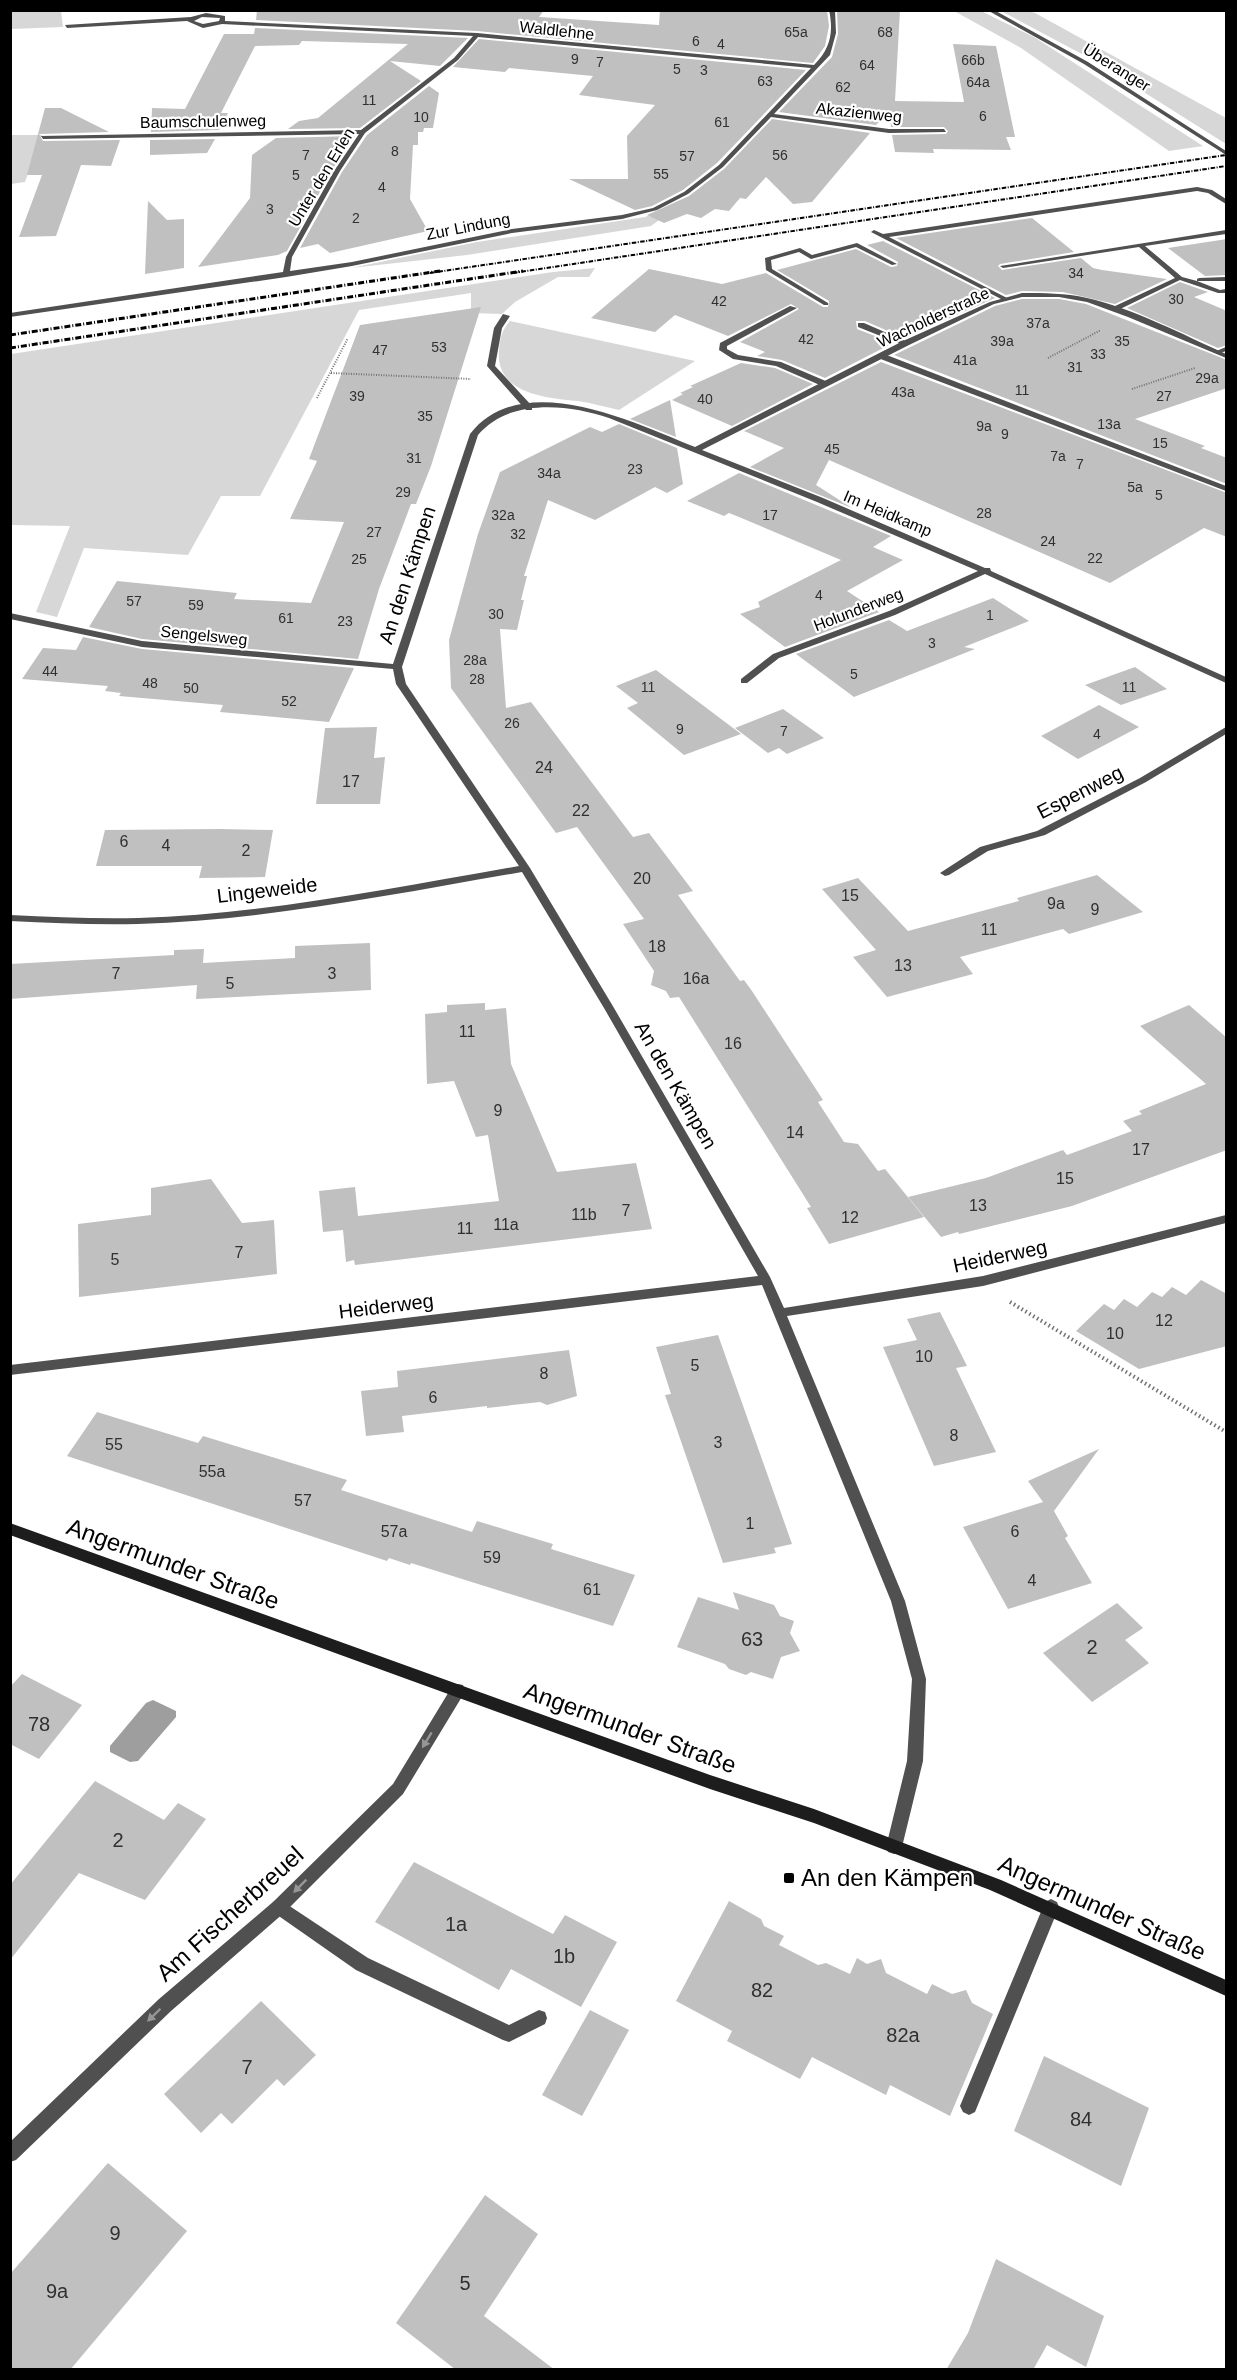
<svg xmlns="http://www.w3.org/2000/svg" width="1237" height="2380" font-family="Arial,sans-serif">
<style>
.green{fill:#d7d7d7}
.water{fill:#9e9e9e}
.building{fill:#c0c0c0}
.lines{fill:none;stroke-linecap:round;stroke-linejoin:round}
.path-far1{stroke:#727272;stroke-width:2;stroke-dasharray:1 1.5;stroke-linecap:butt}
.path{stroke:#727272;stroke-width:4;stroke-dasharray:1.5 3;stroke-linecap:butt}
.lane{fill:#505050;fill-rule:evenodd}
.street{fill:#505050;fill-rule:evenodd}
.secondary{fill:#1d1d1d;fill-rule:evenodd}
.rail-far1{stroke:#000;stroke-width:2;stroke-dasharray:4.5 1.5 1 1.5;stroke-linecap:butt}
.rail{stroke:#000;stroke-width:3;stroke-dasharray:6 2 1 2;stroke-linecap:butt}
.oneway{fill:#969696}
.poi-dot{fill:#000;stroke:#fff;stroke-width:2}
.labels{text-anchor:middle;stroke-width:4.5;stroke-linejoin:round;paint-order:stroke}
.far-number-label{font-size:14px;fill:#303030}
.far-street-label{font-size:16px;fill:#000;stroke:#fff}
.number-label{font-size:16px;fill:#303030}
.street-label{font-size:20px;fill:#000;stroke:#fff}
.near-number-label{font-size:20px;fill:#303030}
.near-street-label{font-size:24px;fill:#000;stroke:#fff}
.near-poi-label{font-size:24px;fill:#000;stroke:#fff;text-anchor:start}
</style>
<rect width="100%" height="100%" fill="#fff"/>
<g class="green">
<polygon points="10,11 61,11 63,27 11,29"/>
<polygon points="954,11 981,11 1034,37 1203,146 1169,151 1021,48"/>
<polygon points="1001,11 1028,11 1035,13 1226,118 1226,144 1093,60"/>
<polygon points="10,135 42,135 25,182 11,184"/>
<polygon points="670,206 674,209 651,226 467,255 351,268 477,242 645,217"/>
<polygon points="595,268 589,277 558,277 515,302 502,314 471,313 471,293 359,310 260,496 221,496 188,555 84,548 57,617 36,612 70,526 11,525 11,354 553,272"/>
<path d="M510 321 695 361 619 410C605 407 592 403 578 401 547 398 495 394 499 350 500 338 502 330 510 321Z"/>
</g>
<polygon class="water" points="153,1700 176,1711 176,1717 138,1761 130,1762 110,1752 110,1746 146,1703"/>
<g class="building">
<polygon points="257,10 544,10 539,17 659,25 660,10 827,10 829,26 825,46 813,63 477,31 256,20"/>
<polygon points="837,10 900,10 895,101 964,102 953,44 996,46 1015,137 1006,137 1011,150 933,149 934,153 895,152 892,135 946,134 948,131 944,127 891,127 889,111 876,125 779,112 832,57 838,34"/>
<polygon points="255,28 468,38 440,66 390,61 421,81 360,128 288,129 299,121 318,118 408,44 302,41 299,45 255,46 221,113 228,113 219,130 151,132 152,108 185,109 224,34 254,34"/>
<polygon points="479,39 806,70 717,163 683,190 652,206 635,210 569,179 628,179 627,136 655,105 579,95 593,76 509,68 505,72 453,67"/>
<polygon points="429,86 439,93 433,128 424,128 423,132 418,132 418,145 413,145 410,199 428,231 330,253 318,244 300,248 342,172 367,135"/>
<polygon points="45,108 61,108 109,132 39,134 43,141 120,140 111,166 81,165 56,236 19,237 42,175 27,175"/>
<polygon points="772,119 870,133 812,202 793,204 766,177 746,199 740,198 729,211 715,209 701,218 687,214 664,223 647,215 689,196 724,169"/>
<polygon points="355,136 332,170 287,251 278,255 198,267 250,198 252,155 276,138"/>
<polygon points="215,139 207,153 150,155 150,140"/>
<polygon points="148,201 167,220 184,219 184,268 145,274"/>
<polygon points="1032,218 1074,252 1000,264 998,266 1002,270 1081,258 1093,268 1102,270 1167,279 1115,304 1063,292 1022,291 1006,295 896,238"/>
<polygon points="1227,239 1227,275 1205,276 1168,248"/>
<polygon points="883,241 995,298 904,338 865,321 856,321 857,329 893,343 825,378 782,360 757,356 765,352 740,342 799,309 791,304 728,336 675,315 655,332 591,318 649,269 722,284 766,273 823,307 828,307 829,301 777,270 856,249 891,267 897,266 898,262 867,245"/>
<polygon points="1180,282 1208,292 1194,297 1227,311 1227,345 1218,348 1127,308"/>
<polygon points="1022,299 1059,299 1086,304 1227,360 1227,388 1135,419 1205,446 1201,448 1227,458 1227,484 894,355 995,306"/>
<polygon points="481,307 431,466 416,504 411,504 379,589 358,659 142,639 89,627 117,581 237,593 234,599 311,603 344,522 290,519 317,461 309,459 360,325"/>
<polygon points="881,362 1227,493 1227,537 1204,528 1110,583 829,460 816,485 852,508 750,467 784,448 744,431"/>
<polygon points="741,363 775,368 813,384 732,426 672,400 683,394 680,393 693,387 690,386"/>
<polygon points="670,400 676,437 630,419"/>
<polygon points="619,424 677,448 683,484 667,493 655,487 595,520 548,500 524,576 527,576 521,600 524,600 517,630 500,629 506,708 531,702 633,837 649,833 693,891 678,895 740,981 744,980 752,991 823,1100 818,1102 844,1142 858,1144 878,1171 885,1169 924,1217 829,1244 807,1208 811,1207 679,997 670,998 666,991 651,985 654,971 623,924 644,919 577,827 556,833 451,688 449,640 478,534 500,472 590,427 602,432"/>
<polygon points="739,473 891,536 873,547 903,560 847,591 879,612 785,647 740,614 760,607 758,602 841,560 739,517 729,513 724,516 687,501"/>
<polygon points="993,598 1029,621 964,647 975,649 854,697 796,654 889,620 907,631"/>
<polygon points="83,637 142,649 354,668 329,722 220,712 223,705 119,696 121,693 105,691 108,686 22,679 43,648 76,650"/>
<polygon points="1135,667 1167,689 1121,705 1085,685"/>
<polygon points="656,670 741,734 684,755 627,708 638,703 616,686"/>
<polygon points="1099,705 1139,727 1078,759 1041,736"/>
<polygon points="783,709 824,738 787,754 779,748 768,753 735,728"/>
<polygon points="377,727 374,758 385,757 380,804 316,804 325,728"/>
<polygon points="220,829 273,830 265,877 199,878 202,866 96,866 105,830"/>
<polygon points="1097,875 1143,912 1069,934 1063,929 960,957 973,974 887,997 853,957 876,950 822,889 858,878 908,931 1019,901 1017,898"/>
<polygon points="370,943 371,990 196,999 197,985 10,999 10,964 174,955 174,950 204,949 203,963 295,958 295,946"/>
<polygon points="485,1003 485,1010 506,1008 511,1064 557,1172 636,1163 652,1229 355,1265 354,1260 346,1262 343,1230 323,1232 319,1191 355,1187 358,1216 499,1201 488,1135 476,1137 454,1081 427,1084 425,1014 447,1012 447,1005"/>
<polygon points="1189,1005 1227,1038 1227,1150 1072,1206 959,1234 958,1232 941,1237 908,1197 986,1178 1063,1150 1067,1155 1132,1131 1123,1121 1142,1114 1139,1111 1206,1084 1140,1026"/>
<polygon points="211,1179 242,1223 274,1220 277,1274 79,1297 78,1224 151,1215 151,1188"/>
<polygon points="1201,1280 1227,1294 1227,1346 1139,1369 1076,1331 1104,1304 1114,1310 1124,1299 1137,1307 1152,1292 1162,1297 1172,1287 1186,1295"/>
<polygon points="940,1312 967,1366 956,1368 996,1452 934,1466 883,1347 917,1340 907,1319"/>
<polygon points="718,1335 792,1544 774,1548 776,1553 723,1563 665,1395 671,1394 656,1347"/>
<polygon points="569,1350 577,1396 547,1405 540,1402 487,1408 487,1406 402,1416 404,1432 366,1436 361,1391 398,1387 397,1371"/>
<polygon points="97,1412 198,1443 203,1436 347,1480 341,1490 472,1532 477,1521 553,1544 551,1549 635,1575 613,1626 411,1563 410,1565 389,1558 387,1561 67,1456"/>
<polygon points="1099,1449 1054,1511 1068,1536 1065,1538 1092,1583 1008,1609 963,1527 1043,1502 1028,1481"/>
<polygon points="733,1592 774,1605 780,1616 794,1621 790,1633 800,1651 781,1657 773,1679 751,1672 746,1675 729,1669 725,1664 677,1647 698,1597 739,1610"/>
<polygon points="1117,1603 1143,1628 1125,1640 1149,1663 1092,1702 1043,1653"/>
<polygon points="22,1674 82,1705 39,1759 10,1744 10,1687"/>
<polygon points="95,1781 164,1820 178,1803 206,1819 145,1900 79,1873 10,1960 10,1885"/>
<polygon points="414,1862 553,1934 565,1915 617,1942 581,2007 511,1969 499,1990 375,1922"/>
<polygon points="729,1901 761,1919 764,1926 784,1936 779,1945 818,1965 826,1963 850,1974 857,1958 867,1964 881,1959 886,1973 927,1994 932,1984 952,1994 966,1990 972,2003 993,2014 950,2116 890,2085 886,2095 812,2057 800,2079 727,2041 732,2031 676,2001"/>
<polygon points="261,2001 316,2055 284,2086 277,2079 232,2124 221,2113 201,2133 164,2094"/>
<polygon points="590,2010 629,2030 582,2116 542,2095"/>
<polygon points="1044,2056 1149,2108 1121,2186 1014,2131"/>
<polygon points="108,2163 187,2231 70,2370 10,2370 10,2274"/>
<polygon points="485,2195 538,2234 484,2316 555,2370 456,2370 396,2323"/>
<polygon points="996,2259 1104,2316 1086,2367 1047,2345 1033,2370 946,2370 968,2333"/>
</g>
<g class="lines">
<g class="path-far1">
<polyline points="1048,358 1101,330"/>
<polyline points="331,373 471,379"/>
<polyline points="1132,389 1195,368"/>
<polyline points="317,398 348,338"/>
</g>
<polyline class="path" points="1010,1302 1226,1432"/>
<g class="lane">
<polygon points="1197,187 1212,190 1226,199 1226,204 1208,193 1197,191 889,237 1007,298 1007,300 1005,301 871,232 874,230 883,234"/>
<polygon points="1226,230 1226,234 1145,246 1182,277 1197,281 1197,279 1199,278 1226,277 1226,281 1197,281 1220,290 1226,289 1226,293 1218,293 1180,280 1116,311 1112,309 1113,307 1175,278 1139,247 1003,268 1000,266"/>
<polygon points="857,243 897,264 892,265 856,247 811,259 799,252 771,260 772,269 828,303 828,305 824,305 766,270 765,258 800,248 812,255"/>
<polygon points="790,306 797,308 727,346 727,349 738,355 781,362 828,382 828,386 822,386 776,366 733,359 719,350 720,343"/>
<polygon points="503,314 510,316 502,328 495,366 532,406 532,410 526,410 487,366 494,328"/>
<polygon points="858,323 864,323 910,343 903,345 858,327"/>
<polygon points="1226,347 1226,351 1218,354 1214,352"/>
<polygon points="878,354 884,354 1226,486 1226,491 878,358"/>
<polygon points="279,1899 368,1958 509,2025 539,2010 545,2012 547,2018 545,2024 509,2042 503,2040 356,1970 273,1912 271,1907 273,1902"/>
<polygon points="1051,1899 1057,1902 1059,1907 975,2112 969,2115 963,2112 960,2106 1043,1907 1045,1902"/>
</g>
<g class="street">
<path d="M829 10H835L836 33 830 55 774 114 889 129H944L946 132 889 133 771 117 723 167 688 194 657 210 622 219 512 233 352 266 286 277 10 317V313L283 272 286 257 334 171 359 134 43 139 41 136 361 130 454 58 473 36 222 24 203 28 187 21 67 28 65 25 191 17 206 13 225 16V21L477 33 814 65C830 49 834 33 829 10ZM202 17 220 18 219 21 203 24 194 21ZM478 37 811 68 719 165 684 192 653 208 622 215 512 229 352 262 290 271 292 257 340 171 365 133 458 60Z"/>
<polygon points="987,10 994,10 1088,62 1226,151 1226,155 1084,64"/>
<path d="M1022 293C1044 293 1065 293 1087 298 1132 308 1184 335 1226 354V358L1128 317 1087 302 1059 297H1022L994 304 909 345 702 450 823 498 985 568H990L991 571 1226 677V683L985 574 895 615 779 658 747 683H741V679L773 654 889 611 978 571 817 502 609 418C568 404 509 398 478 435L402 667 406 684 530 868 614 1008 770 1277 784 1308 983 1276 1226 1215V1223L983 1286 787 1316 905 1601 926 1679 923 1761 902 1847 900 1852 894 1854 888 1852 886 1847 907 1761 912 1679 891 1601 762 1285 10 1375V1365L758 1276 604 1008 522 872C395 894 267 920 138 924 95 925 53 923 10 921V915C53 917 96 919 138 918 266 914 393 888 519 866L396 684 393 669 142 647 10 619V613L142 641 393 664 470 434C522 367 635 423 695 447L903 341 990 302Z"/>
<polygon points="1226,727 1226,734 1146,782 1045,835 988,851 949,875 945,876 940,873 980,847 1037,831 1140,778"/>
<polygon points="458,1684 463,1685 465,1690 463,1695 403,1794 285,1912 171,2011 16,2160 10,2162 10,2142 159,1999 273,1902 393,1784 453,1685"/>
</g>
<polygon class="secondary" points="10,1523 710,1775 814,1809 1001,1880 1226,1980 1226,1996 990,1890 814,1823 710,1789 10,1535"/>
<g class="rail-far1">
<polyline points="430,273 1226,155"/>
<polyline points="513,273 1226,166"/>
</g>
<g class="rail">
<polyline points="10,335 440,271"/>
<polyline points="10,348 523,271"/>
</g>
</g>
<defs><path id="oneway-solid" d="M-6-.8H1V-3.2L6.5 0L1 3.2V.8H-6Z" transform="scale(1.5)"/></defs>
<g class="oneway">
<use href="#oneway-solid" transform="translate(427 1740) rotate(121)"/>
<use href="#oneway-solid" transform="translate(300 1886) rotate(135)"/>
<use href="#oneway-solid" transform="translate(154 2015) rotate(136)"/>
</g>
<rect class="poi-dot" x="783" y="1872" width="12" height="12" rx="3"/>
<g class="labels">
<g class="far-number-label">
<text x="796" y="37">65a</text>
<text x="885" y="37">68</text>
<text x="696" y="46">6</text>
<text x="721" y="49">4</text>
<text x="575" y="64">9</text>
<text x="973" y="65">66b</text>
<text x="600" y="67">7</text>
<text x="867" y="70">64</text>
<text x="677" y="74">5</text>
<text x="704" y="75">3</text>
<text x="765" y="86">63</text>
<text x="978" y="87">64a</text>
<text x="843" y="92">62</text>
<text x="369" y="105">11</text>
<text x="983" y="121">6</text>
<text x="421" y="122">10</text>
<text x="722" y="127">61</text>
<text x="395" y="156">8</text>
<text x="306" y="160">7</text>
<text x="780" y="160">56</text>
<text x="687" y="161">57</text>
<text x="661" y="179">55</text>
<text x="296" y="180">5</text>
<text x="382" y="192">4</text>
<text x="270" y="214">3</text>
<text x="356" y="223">2</text>
<text x="1076" y="278">34</text>
<text x="1176" y="304">30</text>
<text x="719" y="306">42</text>
<text x="1038" y="328">37a</text>
<text x="806" y="344">42</text>
<text x="1002" y="346">39a</text>
<text x="1122" y="346">35</text>
<text x="439" y="352">53</text>
<text x="380" y="355">47</text>
<text x="1098" y="359">33</text>
<text x="965" y="365">41a</text>
<text x="1075" y="372">31</text>
<text x="1207" y="383">29a</text>
<text x="1022" y="395">11</text>
<text x="903" y="397">43a</text>
<text x="357" y="401">39</text>
<text x="1164" y="401">27</text>
<text x="705" y="404">40</text>
<text x="425" y="421">35</text>
<text x="1109" y="429">13a</text>
<text x="984" y="431">9a</text>
<text x="1005" y="439">9</text>
<text x="1160" y="448">15</text>
<text x="832" y="454">45</text>
<text x="1058" y="461">7a</text>
<text x="414" y="463">31</text>
<text x="1080" y="469">7</text>
<text x="635" y="474">23</text>
<text x="549" y="478">34a</text>
<text x="1135" y="492">5a</text>
<text x="403" y="497">29</text>
<text x="1159" y="500">5</text>
<text x="984" y="518">28</text>
<text x="503" y="520">32a</text>
<text x="770" y="520">17</text>
<text x="374" y="537">27</text>
<text x="518" y="539">32</text>
<text x="1048" y="546">24</text>
<text x="1095" y="563">22</text>
<text x="359" y="564">25</text>
<text x="819" y="600">4</text>
<text x="134" y="606">57</text>
<text x="196" y="610">59</text>
<text x="496" y="619">30</text>
<text x="990" y="620">1</text>
<text x="286" y="623">61</text>
<text x="345" y="626">23</text>
<text x="932" y="648">3</text>
<text x="475" y="665">28a</text>
<text x="50" y="676">44</text>
<text x="854" y="679">5</text>
<text x="477" y="684">28</text>
<text x="150" y="688">48</text>
<text x="648" y="692">11</text>
<text x="1129" y="692">11</text>
<text x="191" y="693">50</text>
<text x="289" y="706">52</text>
<text x="512" y="728">26</text>
<text x="680" y="734">9</text>
<text x="784" y="736">7</text>
<text x="1097" y="739">4</text>
</g>
<g class="far-street-label">
<text transform="translate(557 30) rotate(6)" y="6">Waldlehne</text>
<text transform="translate(1117 67) rotate(32)" y="6">Überanger</text>
<text transform="translate(859 112) rotate(6)" y="6">Akazienweg</text>
<text transform="translate(203 121) rotate(-1)" y="6">Baumschulenweg</text>
<text transform="translate(321 177) rotate(-59)" y="6">Unter den Erlen</text>
<text transform="translate(468 226) rotate(-11)" y="6">Zur Lindung</text>
<text transform="translate(933 317) rotate(-25)" y="6">Wacholderstraße</text>
<text transform="translate(888 513) rotate(23)" y="6">Im Heidkamp</text>
<text transform="translate(858 609) rotate(-21)" y="6">Holunderweg</text>
<text transform="translate(204 635) rotate(6)" y="6">Sengelsweg</text>
</g>
<g class="number-label">
<text x="544" y="773">24</text>
<text x="351" y="787">17</text>
<text x="581" y="816">22</text>
<text x="124" y="847">6</text>
<text x="166" y="851">4</text>
<text x="246" y="856">2</text>
<text x="642" y="884">20</text>
<text x="850" y="901">15</text>
<text x="1056" y="909">9a</text>
<text x="1095" y="915">9</text>
<text x="989" y="935">11</text>
<text x="657" y="952">18</text>
<text x="903" y="971">13</text>
<text x="116" y="979">7</text>
<text x="332" y="979">3</text>
<text x="696" y="984">16a</text>
<text x="230" y="989">5</text>
<text x="467" y="1037">11</text>
<text x="733" y="1049">16</text>
<text x="498" y="1116">9</text>
<text x="795" y="1138">14</text>
<text x="1141" y="1155">17</text>
<text x="1065" y="1184">15</text>
<text x="978" y="1211">13</text>
<text x="626" y="1216">7</text>
<text x="584" y="1220">11b</text>
<text x="850" y="1223">12</text>
<text x="506" y="1230">11a</text>
<text x="465" y="1234">11</text>
<text x="239" y="1258">7</text>
<text x="115" y="1265">5</text>
<text x="1164" y="1326">12</text>
<text x="1115" y="1339">10</text>
<text x="924" y="1362">10</text>
<text x="695" y="1371">5</text>
<text x="544" y="1379">8</text>
<text x="433" y="1403">6</text>
<text x="954" y="1441">8</text>
<text x="718" y="1448">3</text>
<text x="114" y="1450">55</text>
<text x="212" y="1477">55a</text>
<text x="303" y="1506">57</text>
<text x="750" y="1529">1</text>
<text x="394" y="1537">57a</text>
<text x="1015" y="1537">6</text>
<text x="492" y="1563">59</text>
<text x="1032" y="1586">4</text>
<text x="592" y="1595">61</text>
</g>
<g class="street-label">
<text transform="translate(407 575) rotate(-72)" y="7">An den Kämpen</text>
<text transform="translate(1080 792) rotate(-27)" y="7">Espenweg</text>
<text transform="translate(267 890) rotate(-7)" y="7">Lingeweide</text>
<text transform="translate(676 1085) rotate(60)" y="7">An den Kämpen</text>
<text transform="translate(1000 1256) rotate(-12)" y="7">Heiderweg</text>
<text transform="translate(386 1306) rotate(-7)" y="7">Heiderweg</text>
</g>
<g class="near-number-label">
<text x="752" y="1646">63</text>
<text x="1092" y="1654">2</text>
<text x="39" y="1731">78</text>
<text x="118" y="1847">2</text>
<text x="456" y="1931">1a</text>
<text x="564" y="1963">1b</text>
<text x="762" y="1997">82</text>
<text x="903" y="2042">82a</text>
<text x="247" y="2074">7</text>
<text x="1081" y="2126">84</text>
<text x="115" y="2240">9</text>
<text x="465" y="2290">5</text>
<text x="57" y="2298">9a</text>
</g>
<g class="near-street-label">
<text transform="translate(173 1564) rotate(20)" y="8">Angermunder Straße</text>
<text transform="translate(630 1728) rotate(20)" y="8">Angermunder Straße</text>
<text transform="translate(1102 1908) rotate(24)" y="8">Angermunder Straße</text>
<text transform="translate(230 1914) rotate(-42)" y="8">Am Fischerbreuel</text>
</g>
<g class="near-poi-label">
<text x="801" y="1886">An den Kämpen</text>
</g>
</g>
<rect width="1237" height="2380" fill="none" stroke="#000000" stroke-width="24"/>
</svg>
